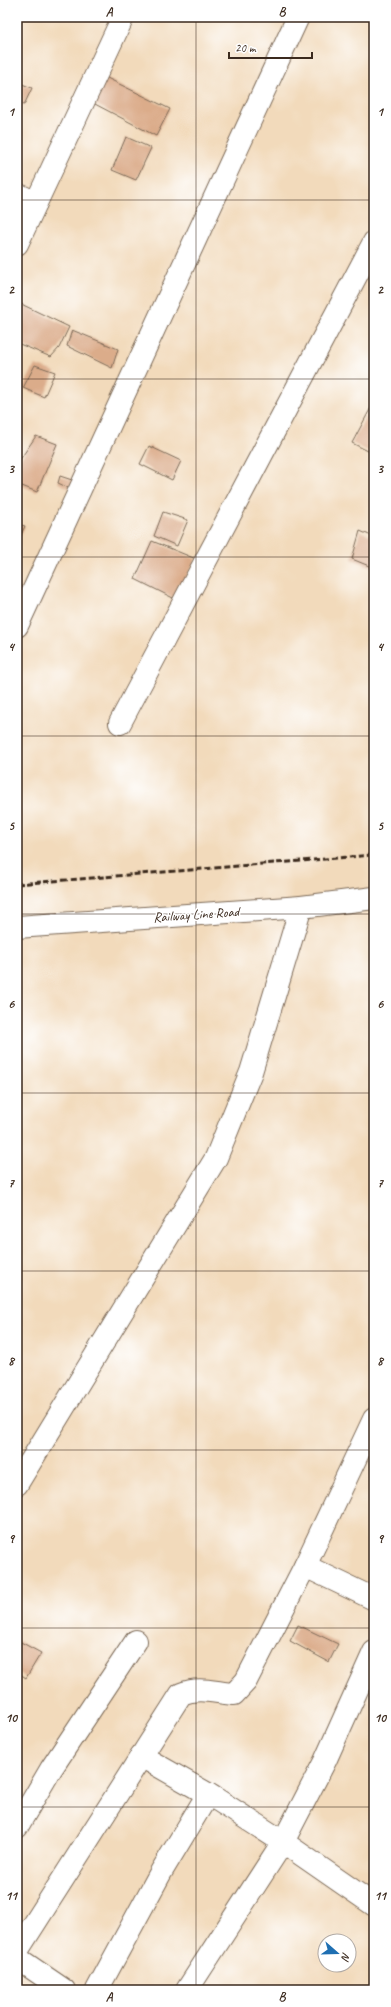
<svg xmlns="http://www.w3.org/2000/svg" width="391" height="2007" font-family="Caveat,sans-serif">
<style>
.building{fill:#dbac8a}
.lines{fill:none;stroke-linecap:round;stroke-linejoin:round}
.minor-casing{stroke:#7b6855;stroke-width:24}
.minor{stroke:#fff;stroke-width:22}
.rail{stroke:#3b2a1e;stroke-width:3;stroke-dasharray:6 3;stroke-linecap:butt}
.grid{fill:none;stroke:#3b2a1e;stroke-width:1;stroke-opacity:0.55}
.labels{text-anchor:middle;stroke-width:3;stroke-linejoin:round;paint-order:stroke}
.street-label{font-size:14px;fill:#3b2a1e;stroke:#fff}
.neatline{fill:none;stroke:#3b2a1e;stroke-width:1.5}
.grid-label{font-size:13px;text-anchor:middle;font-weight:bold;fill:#3b2a1e}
</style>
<rect width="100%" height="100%" fill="#fff"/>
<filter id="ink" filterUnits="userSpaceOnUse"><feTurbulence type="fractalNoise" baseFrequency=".025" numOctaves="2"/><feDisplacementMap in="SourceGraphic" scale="8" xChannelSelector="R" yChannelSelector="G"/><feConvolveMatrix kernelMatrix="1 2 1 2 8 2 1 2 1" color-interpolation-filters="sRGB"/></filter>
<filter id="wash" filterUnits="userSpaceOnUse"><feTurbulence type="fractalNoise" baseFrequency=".012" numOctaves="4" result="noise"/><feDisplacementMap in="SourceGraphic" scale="16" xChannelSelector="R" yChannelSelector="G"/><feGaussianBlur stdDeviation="0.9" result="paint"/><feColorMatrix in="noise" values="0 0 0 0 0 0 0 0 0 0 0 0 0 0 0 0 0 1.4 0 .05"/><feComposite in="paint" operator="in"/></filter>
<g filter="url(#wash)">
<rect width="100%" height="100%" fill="#f2dabb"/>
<g id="blocks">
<g class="building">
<polygon points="105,77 170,109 156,136 93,103"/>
<polygon points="17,82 32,88 24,105 17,102"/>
<polygon points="126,137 151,148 136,180 112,170"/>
<polygon points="17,302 69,327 59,348 51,357 17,343"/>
<polygon points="72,330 118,349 112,368 67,346"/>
<polygon points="35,365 55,372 44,397 23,388"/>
<polygon points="374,402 374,454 352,443"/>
<polygon points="36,436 57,444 37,492 17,484 17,464"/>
<polygon points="149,446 181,461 172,480 140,464"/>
<polygon points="60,476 78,482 75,491 58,483"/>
<polygon points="163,512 188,520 177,546 154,536"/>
<polygon points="17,524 25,526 19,539 17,538"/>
<polygon points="360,531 374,537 374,568 352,559"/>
<polygon points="152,541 196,559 175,599 135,579"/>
<polygon points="298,1625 338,1644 329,1662 290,1641"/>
<polygon points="17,1640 41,1653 26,1678 17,1672"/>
</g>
</g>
</g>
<g filter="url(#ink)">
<use href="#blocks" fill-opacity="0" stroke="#7b6855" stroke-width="1"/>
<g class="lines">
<g class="minor-casing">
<g id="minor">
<polyline points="17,194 36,203 123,17"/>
<polyline points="17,244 36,203"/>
<polyline points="17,626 298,17"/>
<polyline points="120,723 374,242"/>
<polyline points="17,927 301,907 374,898"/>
<polyline points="17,1484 216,1158 251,1072 301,907"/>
<polyline points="305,1566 374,1599"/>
<polyline points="141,1756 213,1797 283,1842 374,1905"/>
<polyline points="17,1827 51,1769 136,1641"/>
<path d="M17 1951 181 1694C199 1686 216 1693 234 1694L246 1681 305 1566 374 1419"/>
<polyline points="17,1958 64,1990"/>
<polyline points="97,1990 161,1872 208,1794"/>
<polyline points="187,1990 283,1842 325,1761 374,1652"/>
</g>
</g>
<use href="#minor" class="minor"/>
<polyline class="rail" points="17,884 374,855"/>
</g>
</g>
<path class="grid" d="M196 17V1990M17 200H374M17 379H374M17 557H374M17 736H374M17 914H374M17 1093H374M17 1271H374M17 1450H374M17 1628H374M17 1807H374"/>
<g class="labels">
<g class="street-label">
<text transform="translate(196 914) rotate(-4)" y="5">Railway Line Road</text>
</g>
</g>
<rect width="391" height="2007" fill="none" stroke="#fff" stroke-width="44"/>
<g transform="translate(337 1953) rotate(110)"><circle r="19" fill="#ffffff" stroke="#b1aaa5"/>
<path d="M0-3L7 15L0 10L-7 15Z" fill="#1f6fb2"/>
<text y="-6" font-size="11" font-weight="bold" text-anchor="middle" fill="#3b2a1e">N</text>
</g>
<path d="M229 52v6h83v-6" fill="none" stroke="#3b2a1e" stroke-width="2"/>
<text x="235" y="52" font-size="12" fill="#3b2a1e" stroke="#ffffff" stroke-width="3" paint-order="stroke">20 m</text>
<rect x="22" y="22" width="347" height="1963" class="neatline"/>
<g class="grid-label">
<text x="109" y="16">A</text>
<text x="282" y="16">B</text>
<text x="11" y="116">1</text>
<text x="380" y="116">1</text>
<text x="11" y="294">2</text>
<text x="380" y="294">2</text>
<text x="11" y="473">3</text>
<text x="380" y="473">3</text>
<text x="11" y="651">4</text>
<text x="380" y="651">4</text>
<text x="11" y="830">5</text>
<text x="380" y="830">5</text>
<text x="11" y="1008">6</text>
<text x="380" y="1008">6</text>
<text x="11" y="1187">7</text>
<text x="380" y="1187">7</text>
<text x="11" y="1365">8</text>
<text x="380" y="1365">8</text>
<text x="11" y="1543">9</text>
<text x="380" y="1543">9</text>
<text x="11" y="1722">10</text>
<text x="380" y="1722">10</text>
<text x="11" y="1900">11</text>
<text x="380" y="1900">11</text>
<text x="109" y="2001">A</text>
<text x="282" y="2001">B</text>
</g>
</svg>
